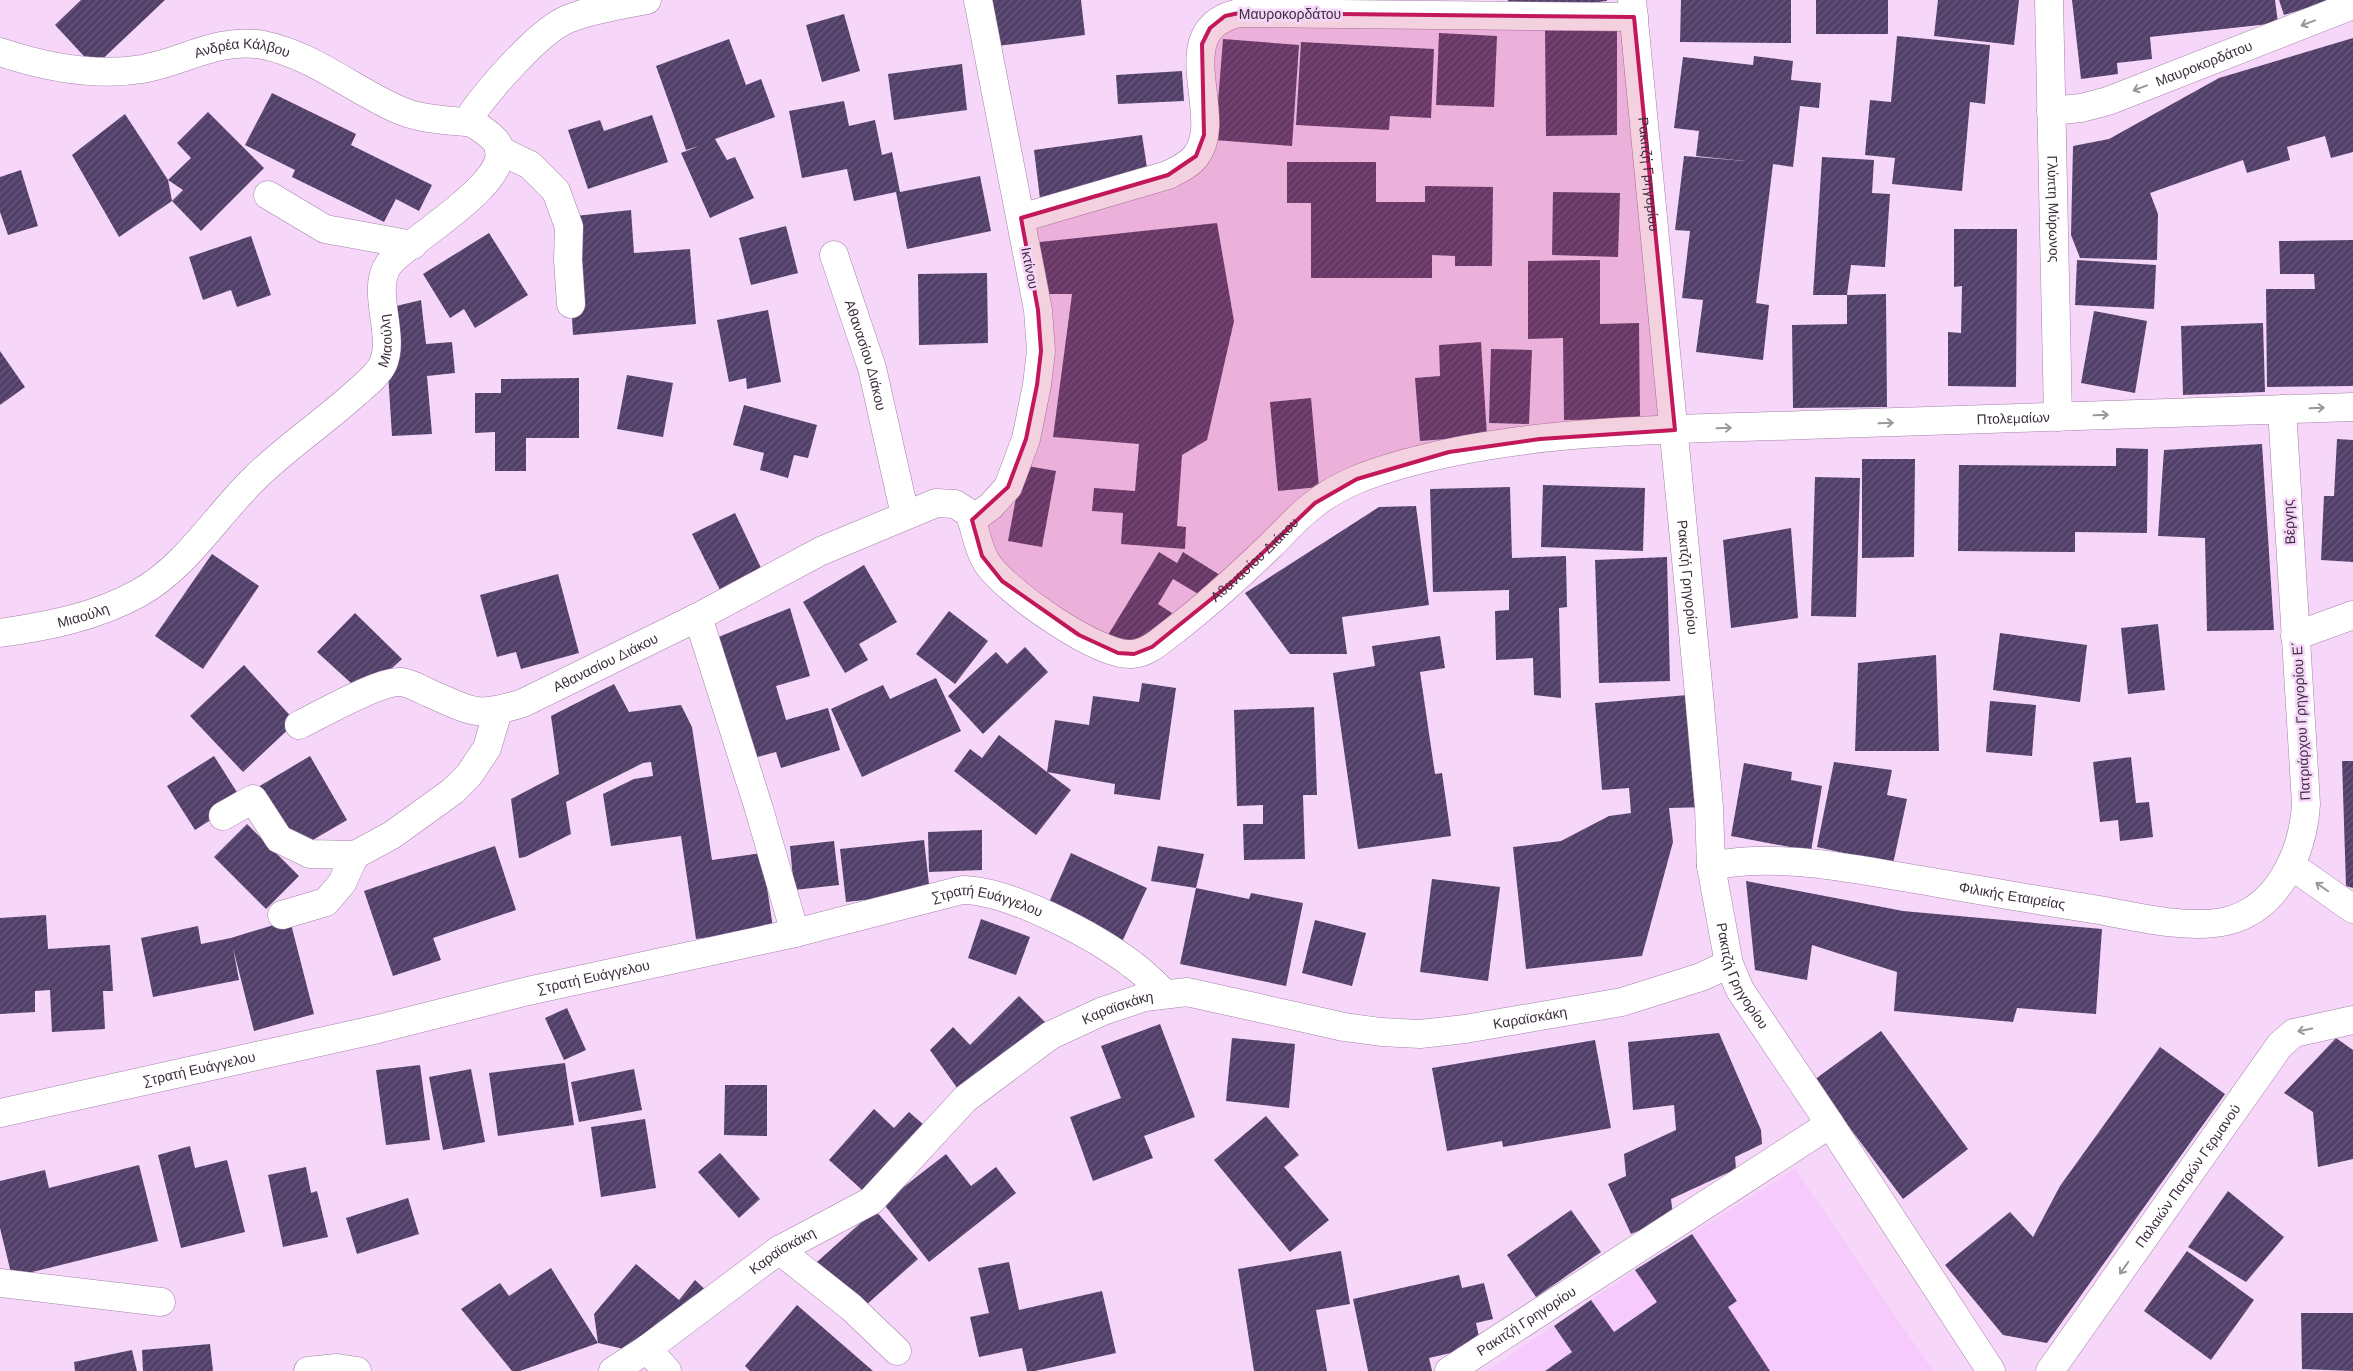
<svg xmlns="http://www.w3.org/2000/svg" width="2353" height="1371" font-family="'Nunito Sans',sans-serif">
<style>
.built{fill:#f6cafc}
.building{fill:url(#building-hatch)}
.lines{fill:none;stroke-linecap:round;stroke-linejoin:round}
.minor-casing{stroke:#a480a8;stroke-width:29}
.minor{stroke:#fff;stroke-width:28}
.oneway{stroke:#9e969e}
.marked{fill:#c2185b;fill-opacity:0.2;stroke:#c2185b;stroke-width:4;stroke-linejoin:round}
.labels{text-anchor:middle;stroke-width:5;stroke-linejoin:round;paint-order:stroke}
.street-label{font-size:14px;fill:#3d2e3e;stroke:#f6d7fa}
</style>
<defs>
<pattern id="building-hatch" width="6" height="6" patternUnits="userSpaceOnUse" patternTransform="scale(1.25)"><rect width="6" height="6" fill="#513f69"/><path d="M-1 1l2-2M0 6l6-6M5 7l2-2" fill="none" stroke="#68597b"/></pattern>
</defs>
<rect width="100%" height="100%" fill="#f6d7fa"/>
<polygon class="built" points="1795,1169 1933,1371 1487,1371 1635,1270"/>
<g class="building">
<polygon points="81,0 165,0 94,67 55,25"/>
<polygon points="992,0 1081,0 1085,35 997,46"/>
<polygon points="1508,0 1607,0 1607,1 1509,12"/>
<polygon points="1681,0 1791,0 1791,43 1680,42"/>
<rect x="1816" y="0" width="72" height="34"/>
<polygon points="1938,0 2019,0 2014,45 1934,36"/>
<polygon points="2072,0 2275,0 2278,23 2150,37 2152,59 2117,63 2118,74 2081,79"/>
<polygon points="2279,0 2332,0 2284,15"/>
<polygon points="844,14 860,71 822,82 806,25"/>
<polygon points="1617,29 1617,135 1546,136 1545,30"/>
<polygon points="1439,33 1497,36 1494,107 1436,105"/>
<polygon points="1897,36 1990,45 1985,104 1970,102 1962,191 1892,184 1895,158 1865,155 1870,100 1891,102"/>
<polygon points="2353,38 2353,152 2331,158 2325,136 2287,147 2290,160 2247,173 2243,160 2150,193 2158,214 2157,260 2080,258 2071,235 2073,146 2109,139 2219,78"/>
<polygon points="729,39 746,85 761,79 775,117 715,139 727,160 735,157 754,198 710,218 681,153 699,146 686,150 656,66"/>
<polygon points="1223,39 1299,45 1292,146 1215,140"/>
<polygon points="1301,42 1434,49 1431,118 1390,116 1389,130 1296,125"/>
<polygon points="1754,56 1793,61 1791,80 1821,83 1819,108 1800,106 1793,167 1773,164 1756,303 1769,305 1763,360 1696,352 1703,300 1682,298 1690,231 1675,230 1684,156 1745,161 1696,156 1699,131 1674,128 1683,57 1753,65"/>
<polygon points="962,64 967,110 894,120 888,74"/>
<polygon points="1182,71 1184,101 1118,104 1116,75"/>
<polygon points="272,93 356,134 351,145 432,185 419,211 396,199 384,222 292,177 295,170 245,145"/>
<polygon points="844,101 849,126 875,120 882,155 892,152 900,192 980,176 991,231 907,249 896,192 854,201 847,169 802,178 789,111"/>
<polygon points="208,112 264,168 201,231 172,201 183,190 168,180 172,201 119,237 72,155 125,114 168,180 191,158 177,143"/>
<polygon points="652,115 668,162 588,189 568,130 600,120 604,131"/>
<polygon points="1142,135 1149,181 1041,207 1034,150"/>
<polygon points="1822,157 1874,160 1872,193 1890,194 1885,267 1851,265 1847,295 1886,294 1887,407 1793,408 1792,325 1847,324 1847,295 1813,295"/>
<polygon points="1287,162 1376,162 1376,202 1425,202 1425,186 1493,187 1492,266 1455,266 1455,256 1432,255 1432,278 1311,278 1311,203 1287,203"/>
<polygon points="21,170 38,226 8,235 0,212 0,177"/>
<polygon points="1553,192 1620,193 1618,257 1552,255"/>
<polygon points="631,210 634,253 690,249 696,324 573,335 566,217"/>
<polygon points="1217,223 1234,321 1207,440 1182,455 1177,526 1186,527 1185,549 1121,544 1123,513 1092,511 1094,488 1135,491 1139,444 1053,437 1072,294 1035,294 1040,242"/>
<polygon points="786,226 798,273 751,285 739,238"/>
<polygon points="1954,229 2017,229 2016,387 1948,386 1948,332 1961,333 1962,286 1954,287"/>
<polygon points="489,233 528,295 475,328 464,309 450,318 423,274"/>
<polygon points="251,236 271,295 237,307 231,290 203,300 189,257"/>
<polygon points="2353,240 2353,386 2267,387 2266,289 2315,289 2314,274 2280,274 2279,241"/>
<polygon points="1600,260 1600,324 1639,323 1640,419 1564,420 1563,338 1528,339 1528,261"/>
<polygon points="2077,260 2156,265 2154,309 2075,305"/>
<polygon points="987,273 988,343 919,345 918,274"/>
<polygon points="421,300 426,344 452,342 455,373 427,376 432,434 392,436 384,309"/>
<polygon points="768,310 781,382 747,389 746,378 729,382 717,320"/>
<polygon points="2094,311 2147,321 2135,393 2081,383"/>
<polygon points="2263,323 2265,392 2183,395 2181,326"/>
<polygon points="1481,342 1487,436 1420,441 1415,378 1440,376 1439,345"/>
<polygon points="1491,349 1532,350 1529,424 1489,423"/>
<polygon points="0,351 25,387 0,405"/>
<polygon points="627,375 673,383 663,437 617,429"/>
<polygon points="579,378 579,438 526,438 526,471 495,471 495,432 475,433 475,393 501,393 501,379"/>
<polygon points="1311,398 1319,487 1278,491 1270,402"/>
<polygon points="744,405 817,425 808,458 794,455 788,478 760,470 764,453 733,445"/>
<polygon points="2337,439 2353,440 2353,562 2321,560 2324,496 2334,496"/>
<polygon points="2262,444 2274,630 2207,631 2205,538 2158,536 2164,450"/>
<polygon points="2116,448 2148,449 2147,533 2075,532 2075,552 1958,551 1959,465 2116,466"/>
<polygon points="1862,459 1915,459 1914,557 1862,558"/>
<polygon points="1022,465 1056,471 1042,547 1008,541"/>
<polygon points="1815,477 1860,478 1856,617 1811,616"/>
<polygon points="1543,485 1645,488 1643,551 1541,547"/>
<polygon points="1510,487 1512,558 1566,556 1567,607 1559,608 1561,698 1534,695 1533,658 1496,660 1495,611 1509,610 1509,590 1433,592 1430,489"/>
<polygon points="1416,506 1429,605 1342,617 1347,654 1290,654 1245,593 1379,507"/>
<polygon points="735,513 762,570 720,590 692,534"/>
<polygon points="1791,528 1798,618 1731,628 1723,540"/>
<polygon points="1159,552 1177,563 1183,552 1228,580 1210,601 1173,579 1158,604 1172,613 1145,651 1108,635"/>
<polygon points="212,554 259,586 203,669 155,636"/>
<polygon points="1667,557 1670,681 1599,683 1595,560"/>
<polygon points="864,565 897,622 859,644 868,660 845,673 803,602"/>
<polygon points="558,574 579,653 521,669 516,652 497,657 480,595"/>
<polygon points="790,608 810,676 776,686 786,720 828,708 840,750 781,768 776,752 743,761 706,642"/>
<polygon points="949,611 988,641 955,684 916,654"/>
<polygon points="355,613 402,659 363,694 317,652"/>
<polygon points="2158,624 2165,690 2128,694 2121,628"/>
<polygon points="2000,633 2087,645 2080,702 1993,690"/>
<polygon points="1440,636 1445,668 1420,672 1435,774 1442,773 1451,836 1358,849 1333,673 1375,666 1372,646"/>
<polygon points="1025,647 1048,672 983,734 948,696 996,652 1007,664"/>
<polygon points="1936,655 1939,751 1855,751 1858,663"/>
<polygon points="244,665 296,722 243,772 190,716"/>
<polygon points="936,678 961,731 862,777 831,709 883,685 890,699"/>
<polygon points="1142,683 1176,688 1160,800 1114,794 1115,784 1047,772 1071,790 1036,835 954,771 970,749 982,758 999,735 1047,772 1055,720 1089,725 1093,696 1139,702"/>
<polygon points="614,684 629,712 681,705 692,727 712,860 762,853 773,928 696,939 681,836 611,846 603,794 634,779 653,776 651,762 643,763 566,802 571,834 525,857 519,858 511,799 559,774 551,716"/>
<polygon points="1699,694 1709,807 1669,808 1673,842 1642,956 1526,969 1513,847 1561,841 1609,816 1631,813 1629,788 1602,790 1595,703"/>
<polygon points="1990,701 2036,705 2032,756 1986,752"/>
<polygon points="1314,707 1317,795 1303,795 1305,859 1244,860 1243,824 1263,824 1263,805 1237,806 1234,710"/>
<polygon points="214,756 242,800 195,830 167,786"/>
<polygon points="310,756 347,820 299,848 258,787"/>
<polygon points="2131,757 2136,803 2149,802 2153,837 2120,841 2118,820 2100,822 2093,762"/>
<polygon points="2342,761 2353,761 2353,888 2346,886"/>
<polygon points="1834,762 1892,770 1887,795 1907,799 1893,864 1817,847"/>
<polygon points="1744,763 1792,772 1791,780 1822,786 1811,851 1731,836"/>
<polygon points="247,824 299,876 266,909 214,857"/>
<polygon points="982,830 982,870 929,872 928,832"/>
<polygon points="924,840 930,893 846,902 840,849"/>
<polygon points="834,841 839,885 794,890 790,846"/>
<polygon points="495,846 516,910 433,938 441,960 393,976 364,891"/>
<polygon points="1158,846 1204,854 1196,888 1151,881"/>
<polygon points="1071,853 1147,888 1121,944 1046,909"/>
<polygon points="1432,879 1500,887 1488,981 1420,972"/>
<polygon points="1746,881 1903,911 2102,929 2096,1014 2017,1008 2013,1022 1894,1011 1897,972 1812,945 1807,980 1755,970"/>
<polygon points="1196,888 1249,899 1251,893 1303,903 1286,986 1180,964"/>
<polygon points="46,915 48,949 110,945 113,991 103,991 105,1029 52,1032 50,990 35,991 35,1012 0,1014 0,918"/>
<polygon points="981,919 1030,937 1016,975 968,958"/>
<polygon points="290,920 314,1014 254,1031 233,948 239,980 153,997 141,938 198,926 201,944 231,938"/>
<polygon points="1315,920 1366,933 1352,986 1302,973"/>
<polygon points="1019,996 1048,1025 965,1099 930,1050 953,1027 970,1045"/>
<polygon points="567,1008 586,1050 564,1060 545,1018"/>
<polygon points="1160,1024 1195,1117 1144,1136 1153,1158 1093,1181 1070,1117 1121,1098 1101,1046"/>
<polygon points="1881,1031 1968,1149 1903,1199 1814,1080"/>
<polygon points="1719,1033 1761,1130 1762,1144 1735,1157 1736,1169 1671,1199 1673,1216 1631,1234 1608,1184 1626,1176 1624,1154 1676,1130 1674,1105 1633,1110 1628,1042"/>
<polygon points="1232,1038 1295,1044 1289,1108 1226,1101"/>
<polygon points="2336,1038 2353,1050 2353,1159 2318,1167 2313,1112 2284,1093"/>
<polygon points="1595,1040 1611,1128 1503,1147 1502,1141 1447,1151 1432,1068"/>
<polygon points="2160,1047 2225,1094 2047,1343 2003,1335 1945,1265 2010,1212 2033,1237 2060,1186"/>
<polygon points="565,1063 574,1125 498,1136 489,1073"/>
<polygon points="420,1065 430,1140 386,1145 376,1070"/>
<polygon points="471,1069 485,1142 443,1150 429,1077"/>
<polygon points="634,1069 642,1110 579,1122 571,1082"/>
<polygon points="725,1085 767,1085 767,1136 724,1135"/>
<polygon points="874,1109 894,1128 909,1112 932,1132 872,1199 829,1160"/>
<polygon points="1266,1116 1299,1155 1284,1167 1329,1220 1290,1252 1214,1160"/>
<polygon points="645,1119 656,1188 601,1197 591,1127"/>
<polygon points="190,1146 195,1168 227,1160 245,1232 181,1248 158,1155"/>
<polygon points="720,1153 760,1199 739,1218 698,1172"/>
<polygon points="946,1154 971,1186 996,1167 1016,1193 929,1262 883,1203"/>
<polygon points="139,1165 158,1241 12,1277 0,1228 0,1181 45,1170 49,1188"/>
<polygon points="306,1167 311,1193 317,1191 328,1237 283,1247 268,1175"/>
<polygon points="2228,1191 2284,1237 2246,1282 2188,1247"/>
<polygon points="408,1198 419,1234 357,1254 346,1218"/>
<polygon points="875,1210 918,1259 857,1313 807,1271"/>
<polygon points="1571,1210 1601,1252 1536,1297 1507,1255"/>
<polygon points="1692,1234 1737,1301 1728,1307 1770,1371 1545,1371 1572,1352 1554,1326 1591,1300 1614,1332 1657,1302 1635,1270"/>
<polygon points="1341,1251 1350,1304 1316,1310 1327,1371 1254,1371 1238,1269"/>
<polygon points="2187,1251 2254,1300 2211,1360 2144,1311"/>
<polygon points="1009,1262 1019,1310 1102,1291 1116,1353 1035,1371 1027,1371 1022,1348 979,1357 970,1317 989,1313 978,1268"/>
<polygon points="636,1264 679,1300 695,1280 711,1295 641,1353 598,1343 520,1371 512,1371 461,1309 500,1283 509,1296 551,1268 598,1343 594,1314"/>
<polygon points="1459,1275 1462,1288 1484,1283 1493,1319 1476,1323 1481,1346 1429,1358 1432,1371 1368,1371 1353,1299"/>
<polygon points="797,1305 873,1371 750,1371 745,1366"/>
<polygon points="2301,1313 2353,1313 2353,1371 2302,1369"/>
<polygon points="210,1344 213,1371 143,1371 142,1350"/>
<polygon points="132,1350 137,1371 75,1371 74,1362"/>
</g>
<g class="lines">
<g class="minor-casing">
<g id="minor">
<path id="s1" d="M1632 0 1699 694 1709 807 1711 866 1729 964 1740 990 1830 1124 1991 1371"/>
<path id="s2" d="M2049 0 2058 417"/>
<path id="s3" d="M0 52C45 67 94 77 142 69 183 62 219 37 263 45 313 55 353 90 399 110 422 120 449 120 473 123"/>
<path id="s4" d="M2051 111 2081 108 2108 101 2353 5"/>
<polyline points="499,150 530,165 556,191 569,227 568,260 571,304"/>
<polyline points="268,195 325,229 413,245"/>
<path d="M1021 218 1168 175C1178 170 1189 165 1196 156 1227 116 1164 30 1239 13L1634 17"/>
<path id="s5" d="M834 255 872 368 905 515"/>
<polyline points="972,520 991,506 1008,487 1026,439 1037,385 1041,351 1038,310 978,0"/>
<polyline points="698,617 759,809 795,933"/>
<path id="s6" d="M0 633C48 626 96 617 139 593 186 567 216 516 254 479 285 448 323 423 356 393 365 385 377 376 383 364 396 335 370 290 389 264 408 240 518 180 497 143 492 135 481 129 473 123V112C491 87 540 30 568 19 593 9 621 5 647 0"/>
<polyline points="2295,636 2353,615"/>
<path id="s7" d="M299 725C320 715 380 680 401 682 410 683 421 689 429 693 473 712 476 718 523 703L698 617 821 551 936 503 955 504 969 513C976 529 977 548 987 563 1005 591 1099 657 1132 654 1148 653 1160 641 1172 632 1206 606 1238 577 1269 547 1284 533 1297 517 1313 505 1339 484 1371 473 1403 464 1530 428 1673 430 1804 425 1987 419 2170 413 2353 407"/>
<polyline points="223,816 253,799 279,839 310,854 355,855 392,835 453,791 469,775 487,748 498,711"/>
<path id="s8" d="M1711 866C1778 853 1842 867 1909 878 1973 889 2036 900 2099 910 2137 917 2190 930 2227 921 2279 908 2303 852 2306 804L2282 409"/>
<polyline points="2292,866 2353,909"/>
<polyline points="282,915 326,902 342,883 355,855"/>
<path id="s9" d="M0 1113 378 1029 528 991 795 933 962 890C1009 890 1095 936 1133 965 1144 973 1154 983 1164 993"/>
<polyline points="779,1250 851,1307 897,1351"/>
<polyline points="0,1283 161,1302"/>
<polyline points="647,1349 667,1371"/>
<polyline points="308,1371 337,1368 357,1371"/>
<path id="s10" d="M613 1371 647 1349 779 1250 871 1201 965 1099 1051 1035 1103 1011 1145 997 1187 992 1344 1027 1381 1032 1420 1034 1465 1029 1622 1002 1701 977 1729 964"/>
<path id="s11" d="M1449 1371 1830 1124"/>
<path id="s12" d="M2050 1371 2280 1045 2294 1033 2353 1020"/>
</g>
</g>
<use href="#minor" class="minor"/>
</g>
<defs><path id="oneway-shaft" d="M-6 0H5M1.5-3L5.5 0L1.5 3" fill="none" stroke-width="1.6" stroke-linecap="round" stroke-linejoin="round" transform="scale(1.25)"/></defs>
<g class="oneway">
<use href="#oneway-shaft" transform="translate(2308 23) rotate(159)"/>
<use href="#oneway-shaft" transform="translate(2140 88) rotate(159)"/>
<use href="#oneway-shaft" transform="translate(2317 408) rotate(-2)"/>
<use href="#oneway-shaft" transform="translate(2101 415) rotate(-2)"/>
<use href="#oneway-shaft" transform="translate(1886 423) rotate(-2)"/>
<use href="#oneway-shaft" transform="translate(1724 428) rotate(-2)"/>
<use href="#oneway-shaft" transform="translate(2322 887) rotate(-145)"/>
<use href="#oneway-shaft" transform="translate(2305 1030) rotate(168)"/>
<use href="#oneway-shaft" transform="translate(2124 1268) rotate(125)"/>
</g>
<path class="marked" d="M1239 13 1634 17 1675 430 1540 439 1449 452 1357 479 1315 503 1230 584 1152 647 1134 654 1118 653 1079 635 1002 581 982 556 972 520 1008 487 1026 439 1037 385 1041 351 1038 310 1021 218 1168 175 1196 156 1204 135 1202 44 1210 28 1225 16Z"/>
<g class="labels">
<g class="street-label">
<text x="1290" y="19">Μαυροκορδάτου</text>
<text dy="5" stroke="none"><textPath href="#s3" startOffset="248">Ανδρέα Κάλβου</textPath></text>
<text dy="5" stroke="none"><textPath href="#s4" startOffset="161">Μαυροκορδάτου</textPath></text>
<text dy="5" stroke="none"><textPath href="#s1" startOffset="175">Ρακιτζή Γρηγορίου</textPath></text>
<text dy="5" stroke="none"><textPath href="#s2" startOffset="209">Γλύπτη Μύρωνος</textPath></text>
<text transform="translate(1030 268) rotate(79)" y="5">Ικτίνου</text>
<text dy="5" stroke="none"><textPath href="#s6" startOffset="505">Μιαούλη</textPath></text>
<text dy="5" stroke="none"><textPath href="#s5" startOffset="105">Αθανασίου Διάκου</textPath></text>
<text dy="5" stroke="none"><textPath href="#s7" startOffset="1912">Πτολεμαίων</textPath></text>
<text transform="translate(2289 522) rotate(-93)" y="5">Βέργης</text>
<text dy="5" stroke="none"><textPath href="#s7" startOffset="1119">Αθανασίου Διάκου</textPath></text>
<text dy="5" stroke="none"><textPath href="#s1" startOffset="580">Ρακιτζή Γρηγορίου</textPath></text>
<text dy="5" stroke="none"><textPath href="#s6" startOffset="85">Μιαούλη</textPath></text>
<text dy="5" stroke="none"><textPath href="#s7" startOffset="332">Αθανασίου Διάκου</textPath></text>
<text transform="translate(2301 721) rotate(-93)" y="5">Πατριάρχου Γρηγορίου Ε΄</text>
<text dy="5" stroke="none"><textPath href="#s8" startOffset="304">Φιλικής Εταιρείας</textPath></text>
<text dy="5" stroke="none"><textPath href="#s9" startOffset="1014">Στρατή Ευάγγελου</textPath></text>
<text dy="5" stroke="none"><textPath href="#s1" startOffset="985">Ρακιτζή Γρηγορίου</textPath></text>
<text dy="5" stroke="none"><textPath href="#s9" startOffset="609">Στρατή Ευάγγελου</textPath></text>
<text dy="5" stroke="none"><textPath href="#s10" startOffset="628">Καραϊσκάκη</textPath></text>
<text dy="5" stroke="none"><textPath href="#s10" startOffset="1048">Καραϊσκάκη</textPath></text>
<text dy="5" stroke="none"><textPath href="#s9" startOffset="204">Στρατή Ευάγγελου</textPath></text>
<text dy="5" stroke="none"><textPath href="#s12" startOffset="239">Παλαιών Πατρών Γερμανού</textPath></text>
<text dy="5" stroke="none"><textPath href="#s10" startOffset="208">Καραϊσκάκη</textPath></text>
<text dy="5" stroke="none"><textPath href="#s11" startOffset="92">Ρακιτζή Γρηγορίου</textPath></text>
</g>
</g>
</svg>
